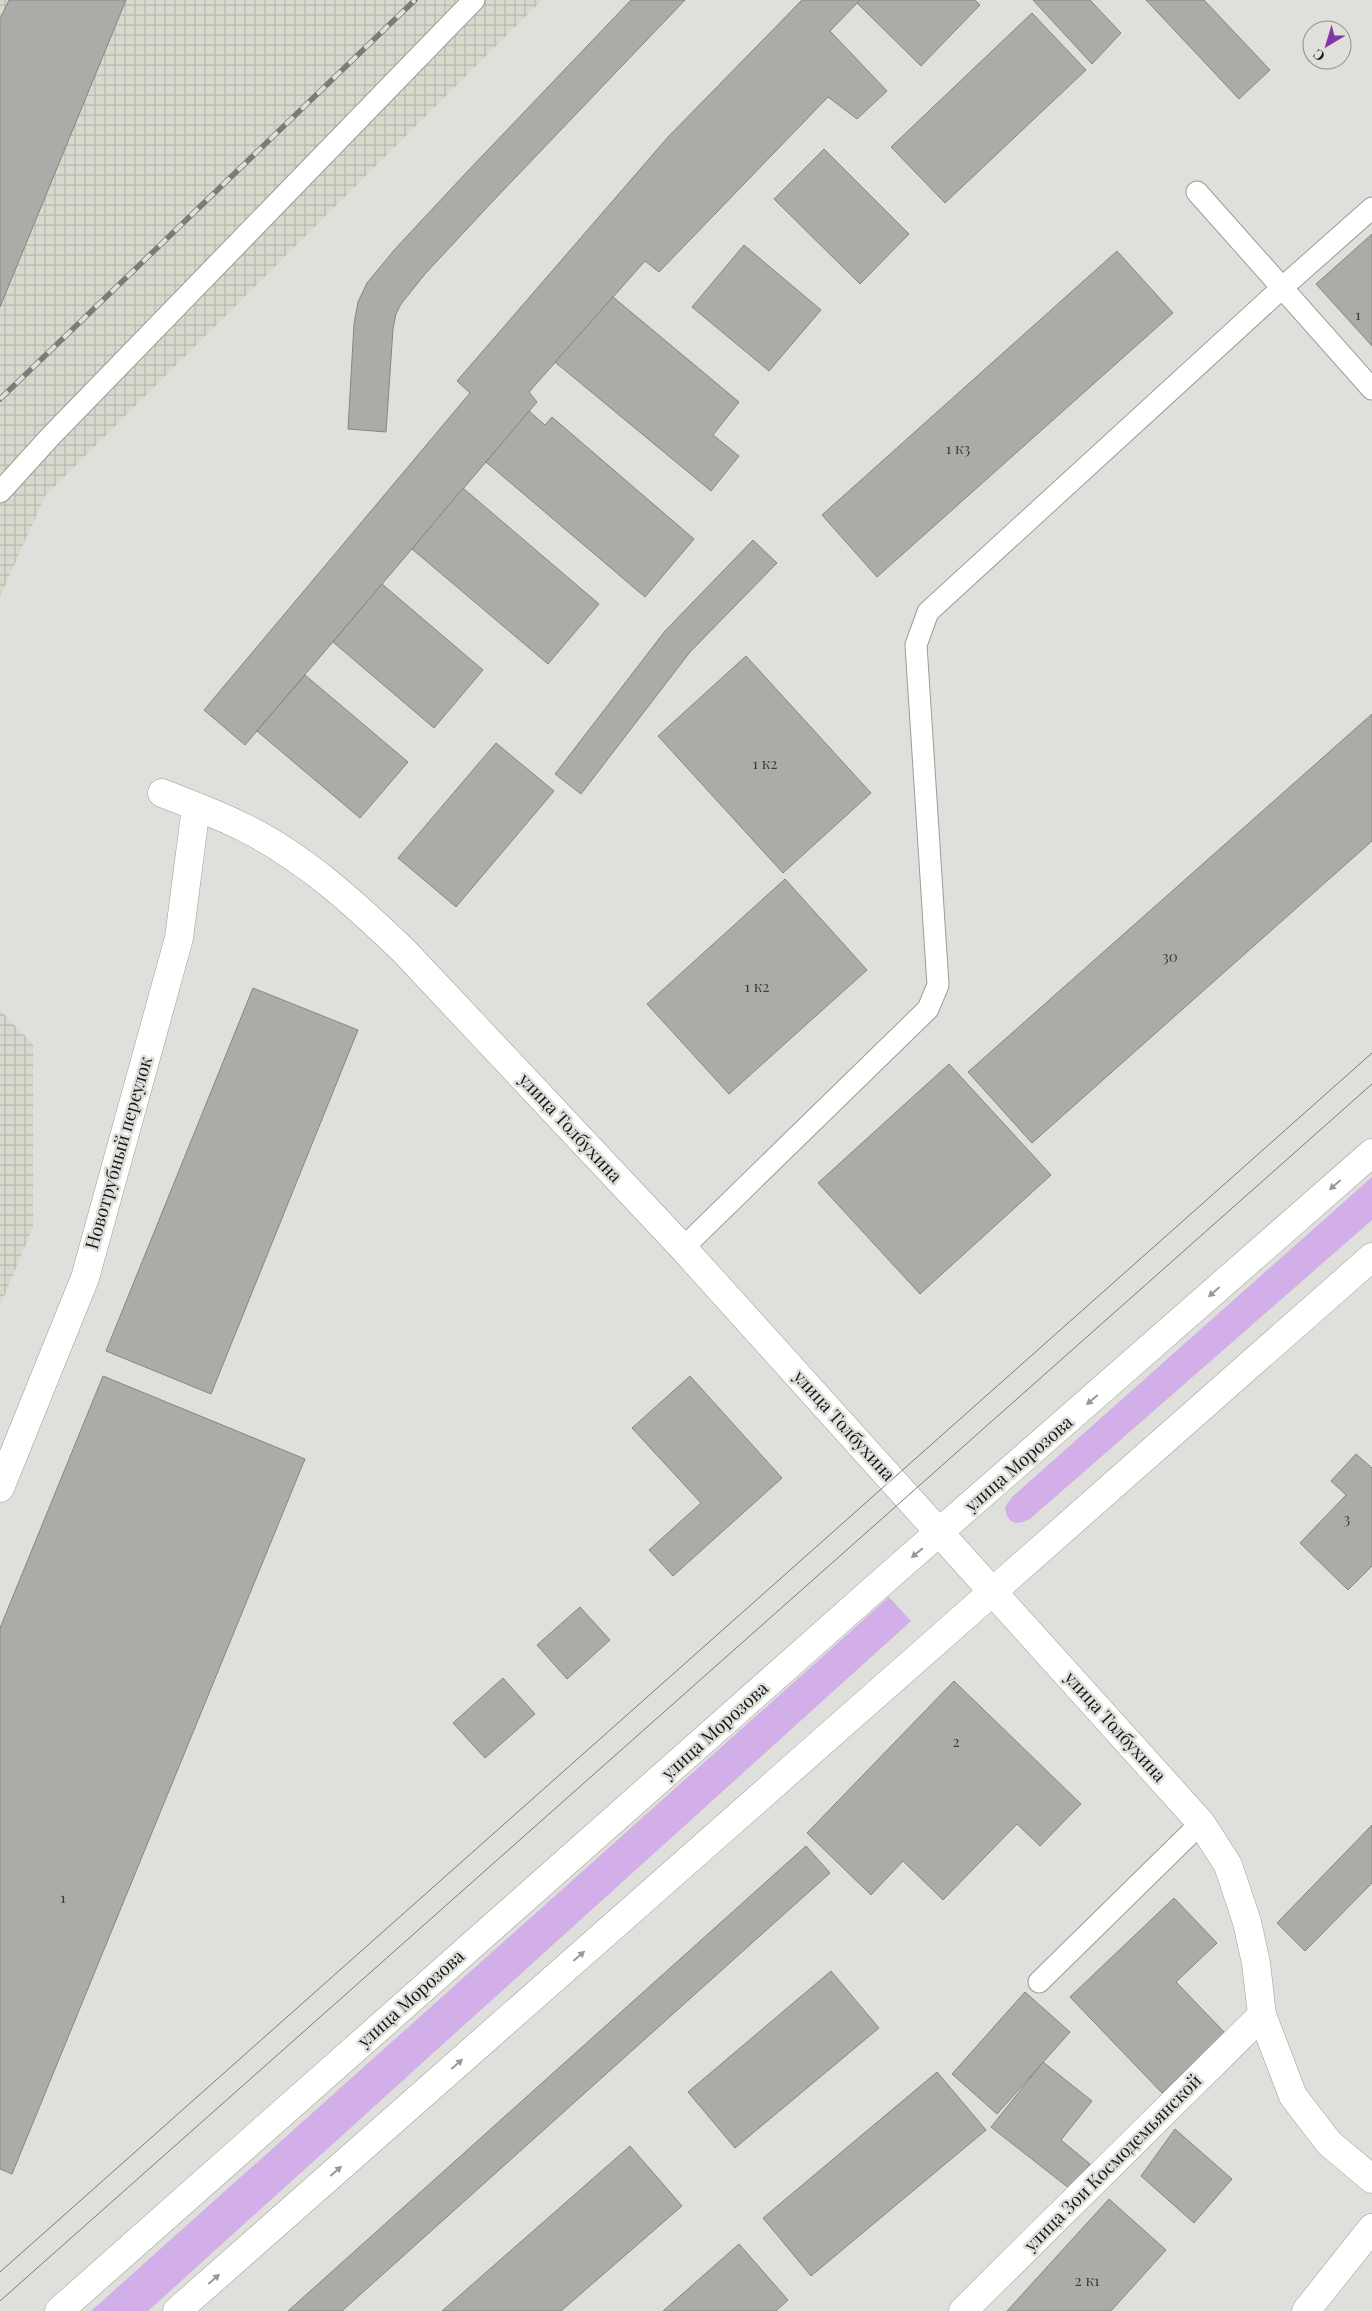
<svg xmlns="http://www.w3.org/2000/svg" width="1372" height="2311" font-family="'Playfair Display',serif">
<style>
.industrial{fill:url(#industrial-grid)}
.grass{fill:#d2afe9}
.building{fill:#abaca8;stroke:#868682}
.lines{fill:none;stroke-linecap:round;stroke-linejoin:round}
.service-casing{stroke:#9c9d98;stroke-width:23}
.minor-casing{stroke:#9c9d98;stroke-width:29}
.secondary-casing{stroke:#9c9d98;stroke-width:29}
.service{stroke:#fff;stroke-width:21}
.minor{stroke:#fff;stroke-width:28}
.secondary{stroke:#fff;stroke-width:28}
.tram{stroke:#7b7c79;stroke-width:1}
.rail-casing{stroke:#7b7c79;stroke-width:5.5}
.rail{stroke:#dfe0dc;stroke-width:4;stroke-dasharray:11;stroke-linecap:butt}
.oneway{fill:#979897}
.labels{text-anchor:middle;stroke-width:5;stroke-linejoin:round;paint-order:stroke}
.number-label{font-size:15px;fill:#3d3e3b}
.street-label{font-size:18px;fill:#181917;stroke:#dfe0dc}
</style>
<defs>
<pattern id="industrial-grid" width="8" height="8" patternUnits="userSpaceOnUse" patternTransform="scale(1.25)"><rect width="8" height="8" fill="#d7d9cd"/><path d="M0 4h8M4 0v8" fill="none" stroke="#b8baaf"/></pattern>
</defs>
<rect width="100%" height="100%" fill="#dfe0dc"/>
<g class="industrial">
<polygon points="0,0 542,0 45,496 0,597"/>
<polygon points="0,1010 33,1044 33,1227 0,1306"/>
</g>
<g class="grass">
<path d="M1372 1177V1220L1030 1519C1016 1526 1007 1524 1005 1507L1012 1497Z"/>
<polygon points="889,1597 911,1621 148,2311 91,2311"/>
</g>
<g class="building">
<polygon points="9,0 126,0 0,307 0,19"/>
<polygon points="631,0 685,0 493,201 425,274 401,304 396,314 393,329 386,432 348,429 354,324 358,302 367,283 395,249 465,174"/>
<polygon points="802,0 860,0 830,31 887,91 857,119 828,97 659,272 645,261 529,392 537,402 245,745 204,710 470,393 457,381 668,137"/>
<polygon points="860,0 975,0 980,5 921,66 857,3"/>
<polygon points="1033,0 1090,0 1121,33 1092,64"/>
<polygon points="1146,0 1204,0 1270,70 1239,99"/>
<polygon points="1032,13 1086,70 945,203 891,147"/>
<polygon points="824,149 909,234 860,284 774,199"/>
<polygon points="1372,234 1372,346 1316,284"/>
<polygon points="744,245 821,310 769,371 692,307"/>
<polygon points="1117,251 1173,313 877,577 822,515"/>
<polygon points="613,297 739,402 713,435 739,456 711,491 555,362"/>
<polygon points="529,411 545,425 552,417 694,539 645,597 486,462"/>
<polygon points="463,488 599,604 548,664 412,549"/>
<polygon points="753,540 777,563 690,652 581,794 555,774 665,631"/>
<polygon points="382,584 483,670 434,728 333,642"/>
<polygon points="746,656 871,793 783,873 658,736"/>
<polygon points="305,675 408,762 360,818 257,731"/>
<polygon points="1372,714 1372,841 1032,1143 968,1072"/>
<polygon points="496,743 554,791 456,907 398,858"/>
<polygon points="785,879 867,970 729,1094 647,1004"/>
<polygon points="253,988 358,1030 211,1394 106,1351"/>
<polygon points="949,1064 1051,1175 920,1294 818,1183"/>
<polygon points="103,1376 305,1459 12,2174 0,2169 0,1628"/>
<polygon points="690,1376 782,1478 673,1576 649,1550 701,1503 632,1428"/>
<polygon points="1356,1454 1372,1468 1372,1566 1348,1590 1300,1543 1346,1495 1331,1481"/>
<polygon points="580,1607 610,1640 567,1679 537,1645"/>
<polygon points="503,1678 535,1714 485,1758 453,1723"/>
<polygon points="954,1681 1081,1804 1040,1846 1017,1824 943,1900 903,1861 871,1895 807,1833"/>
<polygon points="1372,1825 1372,1883 1305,1951 1277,1923"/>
<polygon points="806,1846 830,1873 342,2311 288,2311"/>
<polygon points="1174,1898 1217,1943 1176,1982 1225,2033 1162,2093 1070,1997"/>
<polygon points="831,1971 879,2028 735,2148 688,2092"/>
<polygon points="1025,1992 1070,2032 997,2114 952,2074"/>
<polygon points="1043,2062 1092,2101 1061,2140 1090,2164 1070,2189 991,2127"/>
<polygon points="937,2072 986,2130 811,2276 763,2218"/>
<polygon points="1175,2129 1232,2179 1194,2223 1141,2176"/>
<polygon points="630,2146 682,2206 561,2311 442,2311"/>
<polygon points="1109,2199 1166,2250 1111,2311 1007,2311"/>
<polygon points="739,2244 788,2300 776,2311 663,2311"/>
</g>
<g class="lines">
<g class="service-casing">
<g id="service">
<polyline points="1197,192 1372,389"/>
<polyline points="0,492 50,437 474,0"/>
<polyline points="683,1248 928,1009 938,985 916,645 928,612 1283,287 1372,208"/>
<polyline points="1039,1982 1201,1823"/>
</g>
</g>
<g class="minor-casing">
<g id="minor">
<path d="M162 793C190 804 220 815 247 829 306 859 356 905 404 951L683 1248 1201 1823 1228 1865 1247 1922 1256 1963 1262 2015 1293 2096 1329 2143 1372 2179"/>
<polyline points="0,1488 85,1278 179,938 196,807"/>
<polyline points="963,2311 1262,2015"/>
<polyline points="1306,2311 1372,2228"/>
</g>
</g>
<g class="secondary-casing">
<g id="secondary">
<polyline points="59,2311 889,1576 1372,1153"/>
<polyline points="177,2311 1372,1257"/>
</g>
</g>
<use href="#service" class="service"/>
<use href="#minor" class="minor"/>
<use href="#secondary" class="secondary"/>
<g class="tram">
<polyline points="0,2272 1372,1053"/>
<polyline points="0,2301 1372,1084"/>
</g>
<g class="rail-casing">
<polyline id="rail" points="0,399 415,0"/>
</g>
<use href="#rail" class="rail"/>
</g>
<defs><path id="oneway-solid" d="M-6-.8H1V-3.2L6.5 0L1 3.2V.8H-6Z" transform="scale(1.25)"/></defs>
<g class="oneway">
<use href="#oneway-solid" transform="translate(1335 1185) rotate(139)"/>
<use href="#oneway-solid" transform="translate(1214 1292) rotate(139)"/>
<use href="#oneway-solid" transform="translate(1092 1400) rotate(139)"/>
<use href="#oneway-solid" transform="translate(917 1553) rotate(140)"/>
<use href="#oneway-solid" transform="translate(579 1956) rotate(-41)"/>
<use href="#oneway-solid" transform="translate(457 2064) rotate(-41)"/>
<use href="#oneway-solid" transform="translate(336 2171) rotate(-41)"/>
<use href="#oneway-solid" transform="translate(214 2279) rotate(-41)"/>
</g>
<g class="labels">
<g class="number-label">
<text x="1358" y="320">1</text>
<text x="958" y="454">1 к3</text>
<text x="765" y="769">1 к2</text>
<text x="1170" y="962">30</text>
<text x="757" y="992">1 к2</text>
<text x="1347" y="1524">3</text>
<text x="956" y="1747">2</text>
<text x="63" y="1903">1</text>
<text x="1087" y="2286">2 к1</text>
</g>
<g class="street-label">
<text transform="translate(570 1128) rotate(47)" y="6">улица Толбухина</text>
<text transform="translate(119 1153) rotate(-74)" y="6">Новотрубный переулок</text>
<text transform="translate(844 1426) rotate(48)" y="6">улица Толбухина</text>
<text transform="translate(1019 1464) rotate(-41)" y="6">улица Морозова</text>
<text transform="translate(1115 1727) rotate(48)" y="6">улица Толбухина</text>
<text transform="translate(715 1731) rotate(-42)" y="6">улица Морозова</text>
<text transform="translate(411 1999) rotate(-42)" y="6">улица Морозова</text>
<text transform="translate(1113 2163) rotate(-45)" y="6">улица Зои Космодемьянской</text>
</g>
</g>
<g transform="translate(1327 45) rotate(218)"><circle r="24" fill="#dfe0dc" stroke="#8f908d"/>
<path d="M0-4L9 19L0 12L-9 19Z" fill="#8237a9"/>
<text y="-8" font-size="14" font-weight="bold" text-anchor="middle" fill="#181917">С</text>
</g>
</svg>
